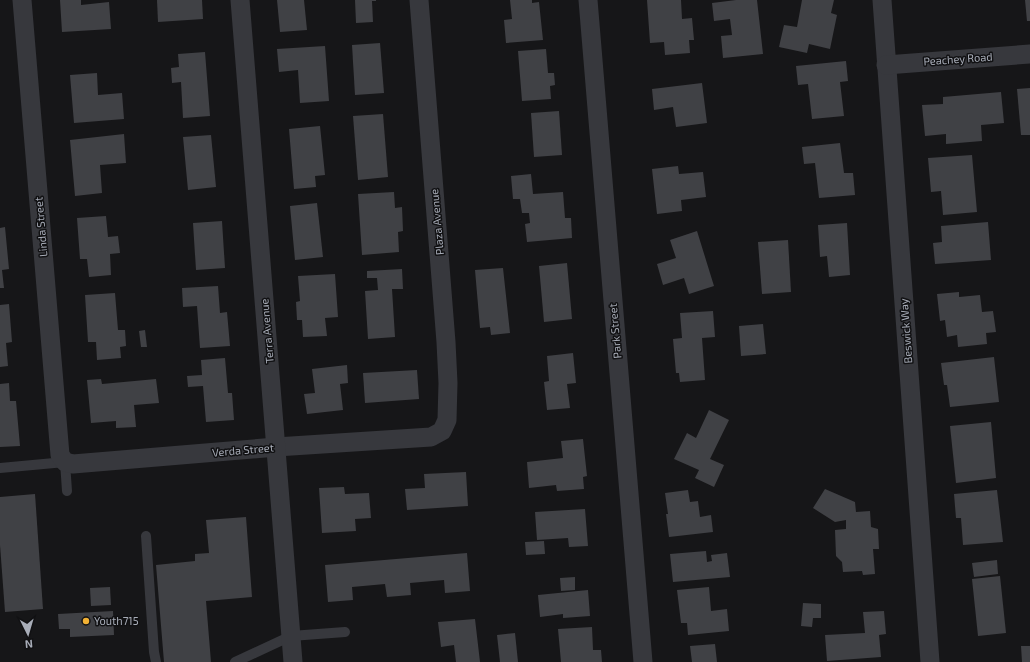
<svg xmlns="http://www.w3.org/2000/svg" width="1030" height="662" font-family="'Exo 2',sans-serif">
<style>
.building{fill:#404145}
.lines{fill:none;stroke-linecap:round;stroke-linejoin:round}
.lane{stroke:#37383d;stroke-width:10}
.street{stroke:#37383d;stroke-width:19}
.poi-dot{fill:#f2b134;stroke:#111113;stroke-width:1.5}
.labels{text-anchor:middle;stroke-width:3;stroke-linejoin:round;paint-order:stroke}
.street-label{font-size:11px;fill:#a8adb8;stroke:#111113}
.poi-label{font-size:11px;fill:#a8adb8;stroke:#111113;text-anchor:start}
</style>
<rect width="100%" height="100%" fill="#161618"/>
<g class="building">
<polygon points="60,0 81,0 81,5 109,2 111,29 62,32"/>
<polygon points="157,0 202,0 203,19 158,22"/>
<polygon points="277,0 304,0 307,30 280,32"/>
<polygon points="355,0 376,0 376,1 372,1 373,22 356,23"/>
<polygon points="510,0 532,0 532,3 539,2 543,40 506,43 504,20 512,19"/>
<polygon points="647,0 681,0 682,19 692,18 694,40 689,40 690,53 665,55 664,42 650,43"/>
<polygon points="736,0 757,0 763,54 723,58 721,36 732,35 730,19 714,21 712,3"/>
<polygon points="802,0 834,0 831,13 837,15 830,49 809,44 807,53 779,47 784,25 797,27"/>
<polygon points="1025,0 1030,0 1030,21 1027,21"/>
<polygon points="380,43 384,93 355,95 352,45"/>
<polygon points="325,46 329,101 300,103 298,70 279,72 277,49"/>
<polygon points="546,49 548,73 554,73 555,85 550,86 551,99 522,101 518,51"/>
<polygon points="205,52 210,116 183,118 181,82 172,83 171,68 179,67 178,54"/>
<polygon points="846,61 848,81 840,82 844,116 812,119 808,84 798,85 796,66"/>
<polygon points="97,73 98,95 122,93 124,119 74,123 70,75"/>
<polygon points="702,83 707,123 676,127 673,107 654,110 652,89"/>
<polygon points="1030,88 1030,135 1021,135 1017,89"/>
<polygon points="1001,92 1004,123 981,125 982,141 946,144 946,134 925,136 922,105 943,104 943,97"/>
<polygon points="559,111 562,155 534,157 531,113"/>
<polygon points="383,114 388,177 358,180 353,116"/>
<polygon points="320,126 325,175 315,176 316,187 294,189 289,129"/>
<polygon points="124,134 126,163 100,165 102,193 75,196 70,140"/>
<polygon points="211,135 216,187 188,190 183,137"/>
<polygon points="840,143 844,173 853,173 855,195 819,198 815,163 804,164 802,147"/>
<polygon points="972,155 977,212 943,215 941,191 931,192 928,158"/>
<polygon points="678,166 679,174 703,172 706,197 681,200 682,211 657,214 652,169"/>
<polygon points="531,174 533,194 563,192 565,218 571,218 572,238 527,242 525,224 530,223 529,213 522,213 520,199 513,199 511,176"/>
<polygon points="394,192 395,208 402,207 403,231 398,232 399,252 362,255 358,194"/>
<polygon points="317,203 323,257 295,260 290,206"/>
<polygon points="106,216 108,237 118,236 120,253 110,254 111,275 89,277 87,259 80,259 77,218"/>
<polygon points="222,221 225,268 196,270 193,223"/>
<polygon points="988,222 991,260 935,264 933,243 942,242 941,226"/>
<polygon points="847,223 850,275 829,277 827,256 820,257 818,225"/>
<polygon points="5,227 9,269 2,270 4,288 0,288 0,228"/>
<polygon points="697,231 714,286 689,294 684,278 663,285 657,264 676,258 670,240"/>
<polygon points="788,240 791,292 762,294 758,242"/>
<polygon points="567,263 572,319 544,322 539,266"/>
<polygon points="503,268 510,333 491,335 490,327 480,328 475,270"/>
<polygon points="402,269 403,289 392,289 395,337 368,339 365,291 378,290 377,278 367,278 367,271"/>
<polygon points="335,274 338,317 325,318 327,336 303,337 302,320 297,320 296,302 300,301 298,276"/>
<polygon points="218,286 220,313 227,312 230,346 200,348 197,306 183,307 182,288"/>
<polygon points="959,292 959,297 980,295 982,312 993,311 996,332 986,333 987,344 958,347 957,335 947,337 945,320 940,321 937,294"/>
<polygon points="115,293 118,330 125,330 126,346 120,347 121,358 97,360 96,342 88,342 85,295"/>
<polygon points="9,304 12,342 6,343 8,366 0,367 0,305"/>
<polygon points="713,311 715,337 702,338 705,380 680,382 679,373 676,373 673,339 682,338 680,313"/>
<polygon points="763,324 766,354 741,356 739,326"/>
<polygon points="145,330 147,347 141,347 139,331"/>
<polygon points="573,353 576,383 567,384 570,408 547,410 544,382 549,381 547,356"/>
<polygon points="994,357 999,402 950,407 947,385 944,385 941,363"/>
<polygon points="225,358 228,393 232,393 234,420 206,422 203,386 188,387 187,376 202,375 201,360"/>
<polygon points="347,365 348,383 340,384 343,410 307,414 304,394 315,393 312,369"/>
<polygon points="417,370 419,399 365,403 363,373"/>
<polygon points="101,379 102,384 156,379 159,403 134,405 136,427 116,428 116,421 91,423 87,380"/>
<polygon points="9,383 10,401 16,401 20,446 0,447 0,384"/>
<polygon points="709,410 729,420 710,459 724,465 714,487 695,478 699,470 674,459 687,433 696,438"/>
<polygon points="991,422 996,478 956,483 950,426"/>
<polygon points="583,439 587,476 583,477 584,489 557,491 556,485 529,488 527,462 563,458 561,441"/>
<polygon points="466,472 468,506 407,510 405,489 425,488 424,474"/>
<polygon points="344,487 345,494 369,493 371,518 355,519 356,531 322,533 319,488"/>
<polygon points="825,489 855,502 856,512 870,511 871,527 878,529 879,549 873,549 875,574 863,575 862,571 843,572 842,562 836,556 835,530 846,529 846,520 835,522 813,508"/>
<polygon points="688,490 690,502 698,501 700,517 711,515 713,532 669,537 666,514 668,514 665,493"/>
<polygon points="997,490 1003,542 963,545 961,518 956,518 954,494"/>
<polygon points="35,494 43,609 5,612 0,545 0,497"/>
<polygon points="585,509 588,546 569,547 568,538 537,540 535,512"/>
<polygon points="246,517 252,597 206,601 211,662 164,662 156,565 195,561 195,554 209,553 206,520"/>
<polygon points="544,541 545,554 526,555 525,542"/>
<polygon points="706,551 707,562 712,561 711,555 727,553 730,577 673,582 670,554"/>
<polygon points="467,553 470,591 445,593 444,580 410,583 411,595 387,597 385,584 352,587 353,600 328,602 325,565"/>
<polygon points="997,560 998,574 974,577 972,563"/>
<polygon points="1000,576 1006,633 978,636 972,579"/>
<polygon points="575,577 575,590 561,591 560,578"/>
<polygon points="110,587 111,605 91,606 90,588"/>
<polygon points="709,587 711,611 727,609 729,631 688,635 687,623 681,623 677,590"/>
<polygon points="588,590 590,616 563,618 563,614 540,617 538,595"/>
<polygon points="803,603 821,604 821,618 813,618 812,627 801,626"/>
<polygon points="113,611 114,635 70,637 70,629 59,629 58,614"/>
<polygon points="884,611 886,634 879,635 881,657 827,661 825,635 865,633 863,612"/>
<polygon points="475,619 480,662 456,662 454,645 441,647 438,622"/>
<polygon points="592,627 593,650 601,650 602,662 561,662 558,629"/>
<polygon points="515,633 518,662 500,662 497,635"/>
<polygon points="715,644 717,662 692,662 690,646"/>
<polygon points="1021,646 1030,646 1030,662 1022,662"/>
</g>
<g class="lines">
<g class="lane">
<polyline points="0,468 65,462 67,491"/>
<polyline points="146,536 154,652 156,662"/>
<polyline points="235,662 291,636 345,632"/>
</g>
<g class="street">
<polyline points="22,0 60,455 65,462 73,464 276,447 431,437 442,431 447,420 448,383 446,342 419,0"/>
<polyline points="240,0 293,662"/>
<polyline points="588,0 643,662"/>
<polyline points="882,0 930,662"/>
<polyline points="886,65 1030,54"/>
</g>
</g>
<circle class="poi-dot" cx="86" cy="621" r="4"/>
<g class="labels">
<g class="street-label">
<text transform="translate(958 59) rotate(-4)" y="4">Peachey Road</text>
<text transform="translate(437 222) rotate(-95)" y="4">Plaza Avenue</text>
<text transform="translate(41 227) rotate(-95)" y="4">Linda Street</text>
<text transform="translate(267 331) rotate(-95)" y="4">Terra Avenue</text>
<text transform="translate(615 331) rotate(-95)" y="4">Park Street</text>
<text transform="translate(906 331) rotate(-94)" y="4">Beswick Way</text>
<text transform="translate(243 450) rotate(-5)" y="4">Verda Street</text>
</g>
<g class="poi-label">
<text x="94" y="625">Youth715</text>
</g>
</g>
<g transform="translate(28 634) rotate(175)" stroke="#111113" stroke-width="3" paint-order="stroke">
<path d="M0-3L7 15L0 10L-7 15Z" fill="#a8adb8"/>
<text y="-6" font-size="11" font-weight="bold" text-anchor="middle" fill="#a8adb8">N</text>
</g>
</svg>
